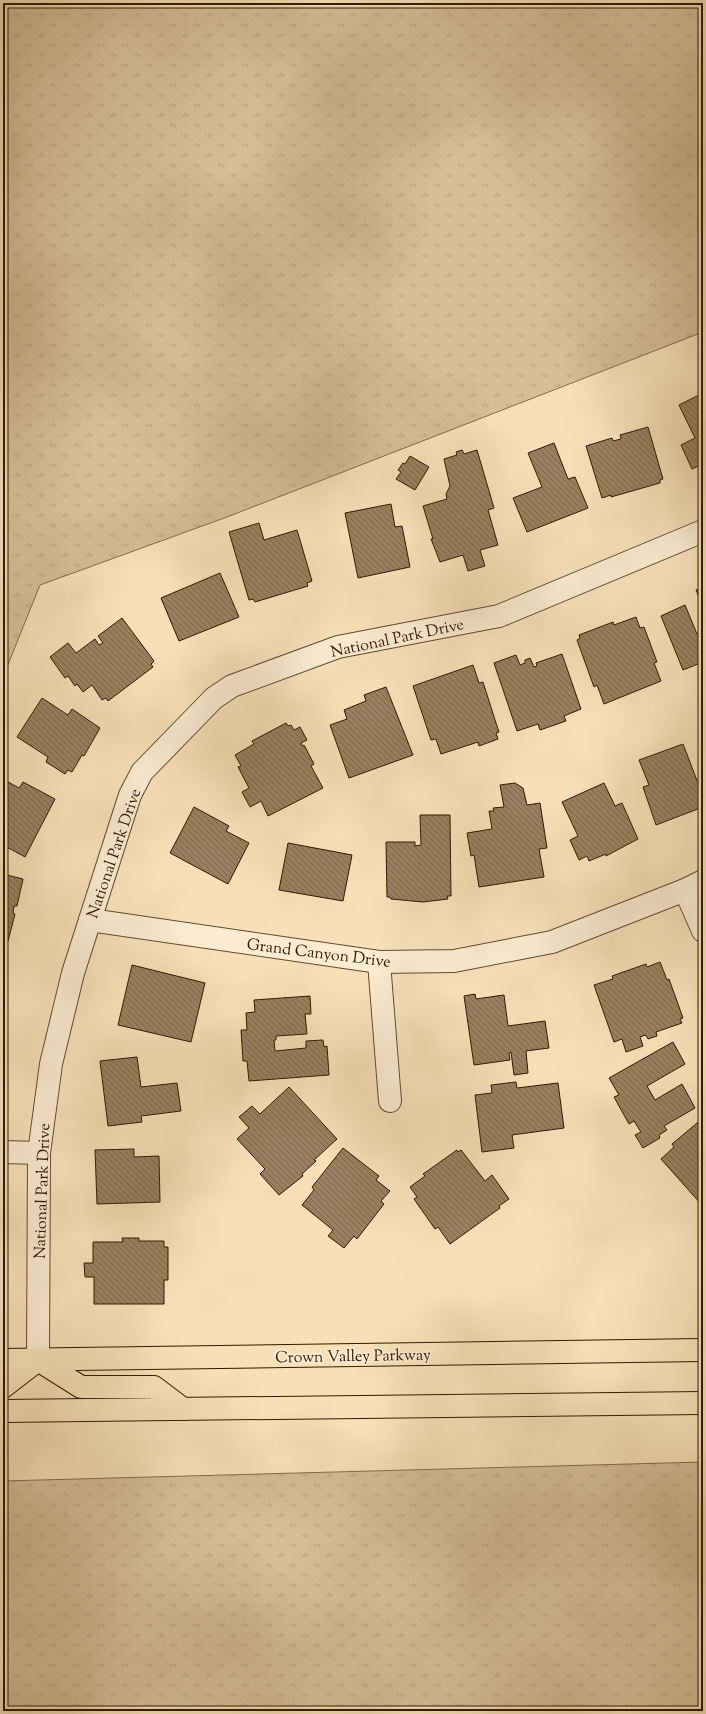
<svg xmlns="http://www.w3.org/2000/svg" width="706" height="1714" font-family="'Sorts Mill Goudy',serif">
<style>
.grass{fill:url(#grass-tufts);stroke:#846b4c}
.building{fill:url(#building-back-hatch);stroke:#321800}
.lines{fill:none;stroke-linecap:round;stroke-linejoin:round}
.street-casing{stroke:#634a2e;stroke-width:24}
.primary-casing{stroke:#321800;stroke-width:24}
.street{stroke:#faebd1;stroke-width:22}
.primary{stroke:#f7e0b8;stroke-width:22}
.labels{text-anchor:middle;stroke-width:3.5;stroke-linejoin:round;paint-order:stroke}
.street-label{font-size:16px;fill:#321800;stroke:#faebd1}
</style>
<defs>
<pattern id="grass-tufts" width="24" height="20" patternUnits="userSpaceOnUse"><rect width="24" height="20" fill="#d6be99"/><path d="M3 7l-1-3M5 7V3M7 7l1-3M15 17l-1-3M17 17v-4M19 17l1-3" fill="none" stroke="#b8a382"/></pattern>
<pattern id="building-back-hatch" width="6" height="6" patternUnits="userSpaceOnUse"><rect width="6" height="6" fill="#988060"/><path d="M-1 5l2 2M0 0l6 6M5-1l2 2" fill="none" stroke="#7d684d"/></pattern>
</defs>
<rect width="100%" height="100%" fill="#f7e0b8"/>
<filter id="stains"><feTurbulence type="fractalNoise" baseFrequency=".005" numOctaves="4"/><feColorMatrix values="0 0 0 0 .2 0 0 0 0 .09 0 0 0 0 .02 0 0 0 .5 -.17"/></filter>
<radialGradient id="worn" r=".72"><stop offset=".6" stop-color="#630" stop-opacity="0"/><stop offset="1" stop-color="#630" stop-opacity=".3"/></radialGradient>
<g class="grass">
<polygon points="3,3 703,3 703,332 227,517 40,585 3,677"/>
<polygon points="703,1462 703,1711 3,1711 3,1481"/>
</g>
<g class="building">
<polygon points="703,393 703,464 692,469 681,445 695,438 679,405"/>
<polygon points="648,427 663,479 660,480 660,483 611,497 611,495 602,498 586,446 612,438 613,441 621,439 620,435"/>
<polygon points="554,443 568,479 575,477 588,508 527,532 513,498 542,487 528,453"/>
<polygon points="462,450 464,454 477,450 494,508 488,510 498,545 480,550 485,566 468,571 463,555 440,562 431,539 433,539 423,506 447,499 446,494 450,486 444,459 457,455 456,452"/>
<polygon points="410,456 429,467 415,490 396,479 401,472 398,470 403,463 405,464"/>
<polygon points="391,504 395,527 402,526 410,567 358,578 345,513"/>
<polygon points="259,523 264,540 297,530 312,581 307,583 308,586 255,602 253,599 249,600 229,532"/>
<polygon points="220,573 239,617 179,641 161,598"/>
<polygon points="703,588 703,607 696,590"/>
<polygon points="685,605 697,634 703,631 703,662 683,670 661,616"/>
<polygon points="636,617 640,628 644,627 657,662 654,663 661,681 604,704 597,685 594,687 577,640 580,638 579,635 613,622 614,625"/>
<polygon points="122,618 154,661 151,664 153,667 108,701 106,698 102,700 92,685 83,692 77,684 75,686 68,676 65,678 50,657 68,643 76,653 95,639 99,645 103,643 98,636"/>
<polygon points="562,654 581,709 564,716 566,721 540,730 538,724 517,731 494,663 516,655 520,665 525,663 525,660 530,658 534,667 537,666 536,663"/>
<polygon points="473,665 479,683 483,682 496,723 499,732 496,733 498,739 479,746 478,742 441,754 436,739 431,740 413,686"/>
<polygon points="386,687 413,755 349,778 330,725 347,719 344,710 366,701 364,695"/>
<polygon points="42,698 68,715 72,709 100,728 84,756 82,755 72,772 68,770 65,774 46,762 48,757 17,737"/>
<polygon points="286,723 288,726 291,725 294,730 300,727 307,740 301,743 302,746 304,745 314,764 311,766 323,788 268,816 261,801 250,807 242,792 249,788 238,767 241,766 235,755 254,744 252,741"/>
<polygon points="683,744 703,796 703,807 656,825 643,787 649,785 639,760"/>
<polygon points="3,779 19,788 23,782 55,799 25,857 3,845 3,819 7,812 3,810"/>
<polygon points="515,783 523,788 527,805 540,803 547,848 539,849 544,877 479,887 474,855 471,856 467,833 492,829 489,811 494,811 493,808 504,807 500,785"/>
<polygon points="604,783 615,806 622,803 638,839 606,856 606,854 589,861 587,856 579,860 570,840 578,836 562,802"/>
<polygon points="194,807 229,826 226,831 249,843 228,884 170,853"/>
<polygon points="420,815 450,815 451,896 447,896 448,899 423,902 391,899 390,897 387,897 386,842 415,842 415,846 421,845"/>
<polygon points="288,843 352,855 343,901 279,890"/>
<polygon points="3,874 23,879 17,906 14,906 13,913 15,914 8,941 3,939"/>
<polygon points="660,962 667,980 669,979 683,1018 680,1019 682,1023 656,1032 657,1036 648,1039 646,1035 640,1037 643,1046 626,1052 622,1039 614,1042 594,985 613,979 612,976 646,964 647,967"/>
<polygon points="132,965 205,983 191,1042 118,1025"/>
<polygon points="475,994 476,999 504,995 508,1026 545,1021 549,1048 526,1051 528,1073 514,1075 511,1052 509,1053 510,1060 474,1065 464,996"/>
<polygon points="310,996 311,1014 305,1014 307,1034 276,1036 276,1040 274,1040 275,1051 306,1048 306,1041 323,1040 324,1047 327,1046 329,1075 249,1081 247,1061 243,1061 241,1030 247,1030 246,1013 255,1012 254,1000"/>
<polygon points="673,1042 685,1064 647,1086 655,1100 682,1084 695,1108 664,1126 667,1130 659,1135 660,1138 643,1148 635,1135 641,1132 634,1121 629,1124 614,1097 619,1095 609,1078"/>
<polygon points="137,1057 141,1087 177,1083 181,1111 141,1116 142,1122 108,1126 100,1061"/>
<polygon points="516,1082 517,1088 558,1083 564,1128 512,1135 514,1148 482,1152 475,1095 492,1093 491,1085"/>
<polygon points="289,1087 337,1139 314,1160 316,1161 302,1174 303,1176 279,1195 260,1174 265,1169 237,1139 249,1128 239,1117 252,1106 260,1114"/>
<polygon points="703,1118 703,1203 701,1204 661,1159 674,1147 672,1144"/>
<polygon points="343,1148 379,1176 376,1180 390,1191 381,1201 384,1204 357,1239 354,1236 344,1248 328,1236 333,1230 302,1205 314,1190 312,1187"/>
<polygon points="134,1149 134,1157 159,1156 160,1202 97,1204 95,1150"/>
<polygon points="457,1150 458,1152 461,1150 485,1181 492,1175 509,1199 499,1206 500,1208 450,1244 438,1227 435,1229 414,1199 417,1197 410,1187 425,1176 423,1174"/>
<polygon points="122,1238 139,1238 139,1241 164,1241 164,1247 168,1247 168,1280 164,1280 164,1304 94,1304 94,1277 85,1277 84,1263 93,1263 93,1242 123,1242"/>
</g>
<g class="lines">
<g class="street-casing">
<g id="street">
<polyline points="685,890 703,931"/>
<polyline points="90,920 379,962 454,961 552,942 685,890 703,881"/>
<polyline points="379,962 390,1101"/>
<polyline points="3,1152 39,1153"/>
<polyline points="38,1360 39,1153 51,1064 73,973 90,920 130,795 142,772 214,698 232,686 338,647 499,616 703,531"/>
</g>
</g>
<g class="primary-casing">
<g id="primary">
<polyline points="3,1360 703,1350"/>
<polyline points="38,1360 81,1387 154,1387 183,1409"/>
<polyline points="3,1387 38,1360"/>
<polyline points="3,1411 703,1403"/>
</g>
</g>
<use href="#street" class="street"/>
<use href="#primary" class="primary"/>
</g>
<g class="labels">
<g class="street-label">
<text transform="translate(397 637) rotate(-12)" y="6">National Park Drive</text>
<text transform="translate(113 853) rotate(-71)" y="6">National Park Drive</text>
<text transform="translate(319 952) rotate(7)" y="6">Grand Canyon Drive</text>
<text transform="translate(41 1191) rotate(-88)" y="6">National Park Drive</text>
<text transform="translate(353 1355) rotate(-1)" y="6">Crown Valley Parkway</text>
</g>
</g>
<rect width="706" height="1714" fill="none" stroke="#f7e0b8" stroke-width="16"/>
<rect x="4" y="4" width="698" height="1706" fill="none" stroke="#321800" stroke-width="2"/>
<rect x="8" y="8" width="690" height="1698" fill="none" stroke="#321800"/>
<rect width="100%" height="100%" filter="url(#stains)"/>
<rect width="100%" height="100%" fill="url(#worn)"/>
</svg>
